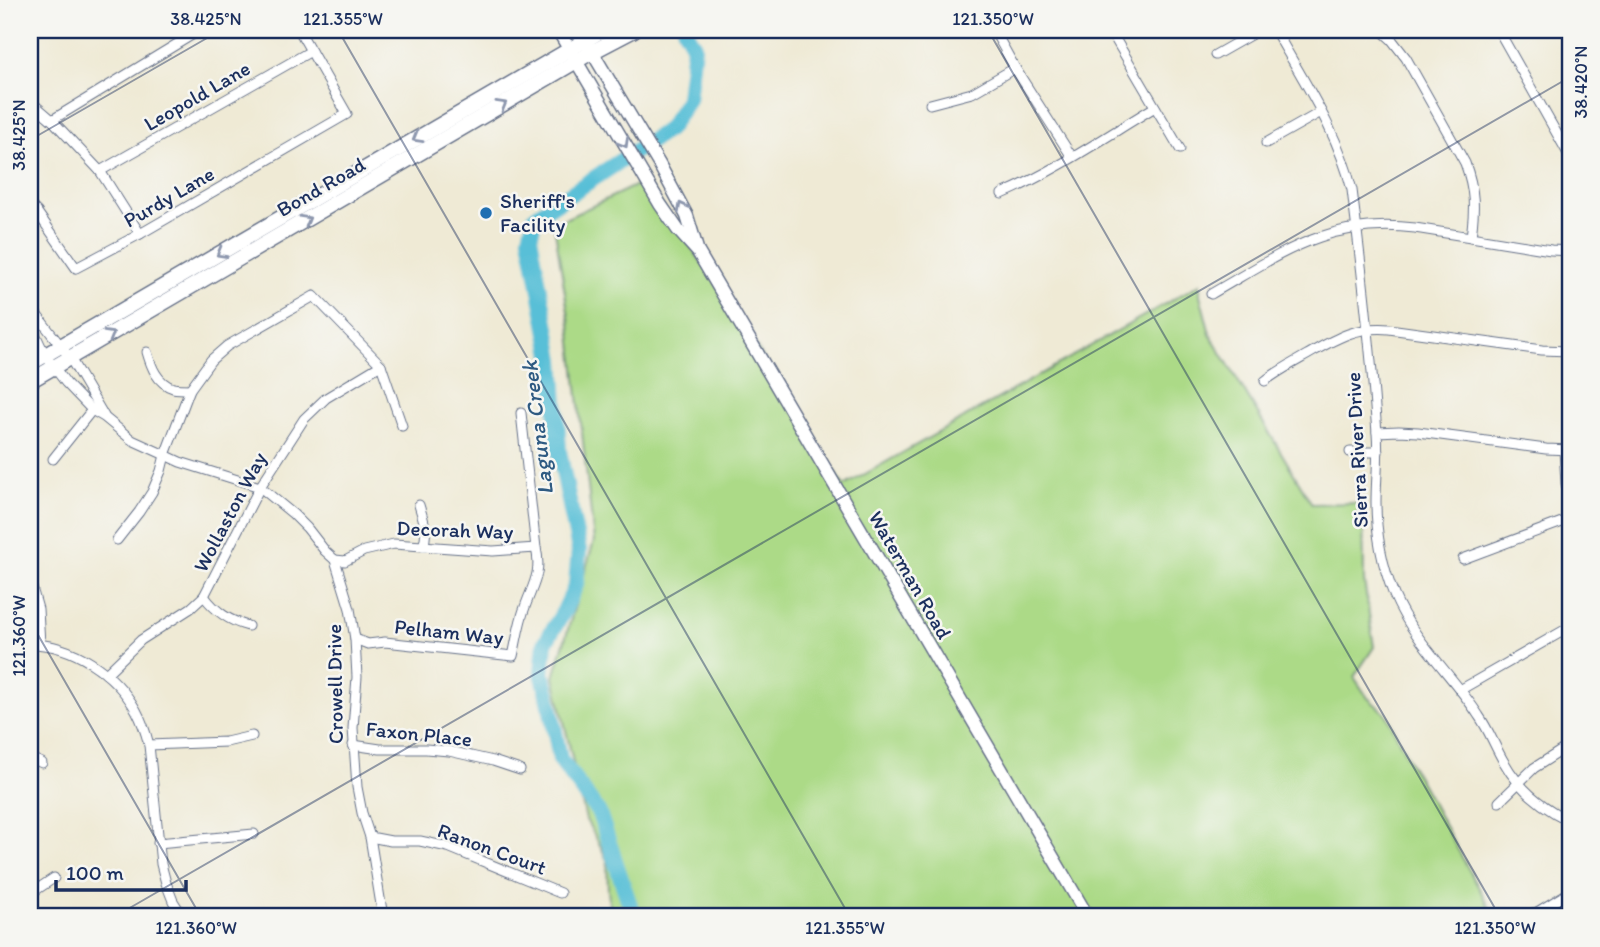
<svg xmlns="http://www.w3.org/2000/svg" width="1600" height="947" font-family="Itim,sans-serif">
<style>
.green{fill:#acda87;stroke:#648472;stroke-width:2}
.lines{fill:none;stroke-linecap:round;stroke-linejoin:round}
.river{stroke:#59bfd7;stroke-width:16}
.street-casing{stroke:#657088;stroke-width:11}
.secondary-casing{stroke:#657088;stroke-width:15}
.primary-casing{stroke:#657088;stroke-width:17}
.street{stroke:#fff;stroke-width:9}
.secondary{stroke:#fff;stroke-width:12}
.primary{stroke:#fff;stroke-width:14}
.oneway{stroke:#8d97ae}
.ticks{fill:none;stroke:#1b2f5e;stroke-width:2;stroke-opacity:0.45}
.poi-dot{fill:#1f6fb2;stroke:#f6f6f2;stroke-width:2.5}
.labels{text-anchor:middle;stroke-width:5;stroke-linejoin:round;paint-order:stroke}
.street-label{font-size:21px;fill:#1b2f5e;stroke:#f6f6f2}
.poi-label{font-size:21px;fill:#1b2f5e;stroke:#f6f6f2;text-anchor:start}
.water-label{font-size:23px;font-style:italic;fill:#2e5a82;stroke:#f6f6f2}
.neatline{fill:none;stroke:#1b2f5e;stroke-width:2.5}
.ticks-label{font-size:18px;text-anchor:middle;fill:#1b2f5e}
</style>
<rect width="100%" height="100%" fill="#f6f6f2"/>
<filter id="ink" filterUnits="userSpaceOnUse"><feTurbulence type="fractalNoise" baseFrequency=".0143" numOctaves="2"/><feDisplacementMap in="SourceGraphic" scale="14" xChannelSelector="R" yChannelSelector="G"/><feConvolveMatrix kernelMatrix="1 2 1 2 8 2 1 2 1" color-interpolation-filters="sRGB"/></filter>
<filter id="wash" filterUnits="userSpaceOnUse"><feTurbulence type="fractalNoise" baseFrequency=".00686" numOctaves="4" result="noise"/><feDisplacementMap in="SourceGraphic" scale="28" xChannelSelector="R" yChannelSelector="G"/><feGaussianBlur stdDeviation="1.57" result="paint"/><feColorMatrix in="noise" values="0 0 0 0 0 0 0 0 0 0 0 0 0 0 0 0 0 1.4 0 .05"/><feComposite in="paint" operator="in"/></filter>
<g filter="url(#wash)">
<rect width="100%" height="100%" fill="#efead5"/>
<polygon class="green" points="645,181 714,280 844,486 1200,284 1200,295 1210,334 1312,504 1363,503 1364,581 1374,647 1354,677 1368,698 1387,715 1408,759 1495,917 611,917 608,891 607,860 601,847 586,820 554,677 594,541 570,324 554,224"/>
<g class="lines">
<polyline class="river" points="634,917 599,813 560,759 548,695 542,673 545,643 564,611 576,585 579,550 559,451 553,360 530,237 535,217 669,129 688,99 694,46 685,30"/>
</g>
</g>
<g filter="url(#ink)">
<g class="lines">
<g class="street-casing">
<g id="street">
<polyline points="994,30 1015,68 1072,157"/>
<polyline points="1110,30 1180,149"/>
<path d="M1275 30C1304 82 1338 132 1352 190 1362 270 1371 352 1377 433 1379 456 1376 479 1376 502 1376 533 1382 565 1394 595 1414 642 1452 674 1479 716 1489 730 1495 747 1504 762 1519 789 1543 808 1570 821"/>
<path d="M1381 30 1392 40 1406 58 1465 163C1475 190 1475 208 1471 237"/>
<polyline points="1501,30 1499,31 1570,157"/>
<polyline points="1215,55 1259,30"/>
<polyline points="30,101 52,120 100,171 140,234"/>
<polyline points="930,104 972,93 1015,68"/>
<polyline points="52,120 200,30"/>
<polyline points="1266,143 1321,112"/>
<polyline points="100,171 311,51"/>
<path d="M1002 194C1056 171 1105 137 1155 107"/>
<polyline points="30,205 37,212 76,268 140,234 347,114 299,30"/>
<path d="M1211 294C1283 253 1326 218 1415 228L1551 250 1570 251"/>
<polyline points="30,306 70,358 104,416"/>
<polyline points="30,323 45,355 66,383 92,410 104,417 132,440 165,455 180,462 260,487 293,514 307,528 325,551 335,560 350,609 355,639 357,677 353,728 357,787 362,813 370,837 383,917"/>
<path d="M147 352C151 366 157 383 173 388 178 389 185 389 190 389"/>
<path d="M1265 381C1278 371 1293 363 1307 355 1335 339 1355 326 1389 329L1542 350 1570 351"/>
<polyline points="1377,432 1399,431 1418,432 1546,449 1570,450"/>
<polyline points="1564,450 1566,483 1570,502"/>
<polyline points="1350,452 1378,452"/>
<polyline points="53,459 92,410"/>
<path d="M419 505C423 519 429 532 423 546"/>
<polyline points="117,540 139,512 152,492 161,471 165,455 190,389 211,360 227,346 314,296 381,365 402,426"/>
<polyline points="1463,559 1570,519"/>
<polyline points="335,560 345,561 364,551 394,544 493,551 536,548"/>
<polyline points="30,581 38,609 40,644"/>
<path d="M204 596C216 612 229 621 248 626"/>
<path d="M355 639 368 644 385 642 513 656C517 639 519 622 525 607 533 584 542 573 536 548L521 413"/>
<path d="M30 644C73 644 115 673 136 710 142 721 146 733 149 745L161 864 166 883 173 901 183 917"/>
<polyline points="106,674 141,640 191,608 204,596 260,487 304,419 326,398 381,365"/>
<polyline points="1460,690 1570,627"/>
<polyline points="149,745 226,742 252,736"/>
<polyline points="353,745 380,749 426,749 449,751 493,761 520,770"/>
<polyline points="30,758 42,763"/>
<polyline points="1499,802 1534,768 1570,745"/>
<polyline points="370,837 391,841 420,841 448,847 560,893"/>
<polyline points="158,843 254,834"/>
<polyline points="30,894 54,878"/>
<polyline points="1529,917 1570,892"/>
</g>
</g>
<g class="secondary-casing">
<g id="secondary">
<polyline points="558,30 660,204 678,230 698,252 1088,917"/>
<polyline points="579,30 659,164 687,216 697,249"/>
</g>
</g>
<g class="primary-casing">
<g id="primary">
<polyline points="30,364 603,30"/>
<polyline points="30,381 592,52 634,30"/>
</g>
</g>
<use href="#street" class="street"/>
<use href="#secondary" class="secondary"/>
<use href="#primary" class="primary"/>
</g>
<defs><path id="oneway-chevron" d="M-2-3.5L2.5 0L-2 3.5" fill="none" stroke-width="1.6" stroke-linecap="round" stroke-linejoin="round" transform="scale(1.75)"/></defs>
<g class="oneway">
<use href="#oneway-chevron" transform="translate(502 105) rotate(-30)"/>
<use href="#oneway-chevron" transform="translate(417 138) rotate(150)"/>
<use href="#oneway-chevron" transform="translate(624 143) rotate(60)"/>
<use href="#oneway-chevron" transform="translate(682 207) rotate(-118)"/>
<use href="#oneway-chevron" transform="translate(306 220) rotate(-30)"/>
<use href="#oneway-chevron" transform="translate(221 253) rotate(150)"/>
<use href="#oneway-chevron" transform="translate(110 335) rotate(-30)"/>
</g>
</g>
<path class="ticks" d="M338 30 850 917M988 30 1500 917M30 140 221 30M30 621 201 917M114 917 1570 77M1544 917 1570 902"/>
<circle class="poi-dot" cx="486" cy="213" r="7"/>
<g class="labels">
<g class="street-label">
<text transform="translate(197 96) rotate(-30)" y="7">Leopold Lane</text>
<text transform="translate(321 187) rotate(-30)" y="7">Bond Road</text>
<text transform="translate(169 197) rotate(-30)" y="7">Purdy Lane</text>
<text transform="translate(1357 450) rotate(-93)" y="7">Sierra River Drive</text>
<text transform="translate(230 512) rotate(-62)" y="7">Wollaston Way</text>
<text transform="translate(455 530) rotate(2)" y="7">Decorah Way</text>
<text transform="translate(910 575) rotate(60)" y="7">Waterman Road</text>
<text transform="translate(449 632) rotate(6)" y="7">Pelham Way</text>
<text transform="translate(335 684) rotate(-91)" y="7">Crowell Drive</text>
<text transform="translate(419 734) rotate(6)" y="7">Faxon Place</text>
<text transform="translate(492 849) rotate(20)" y="7">Ranon Court</text>
</g>
<g class="poi-label">
<text x="500" y="208">Sheriff's<tspan x="500" dy="24">Facility</tspan></text>
</g>
<g class="water-label">
<text transform="translate(537 428) rotate(-97)" y="8">Laguna Creek</text>
</g>
</g>
<rect width="1600" height="947" fill="none" stroke="#f6f6f2" stroke-width="77"/>
<path d="M56 880v10h130v-10" fill="none" stroke="#1b2f5e" stroke-width="3.5"/>
<text x="66" y="880" font-size="21" fill="#1b2f5e" stroke="#f6f6f2" stroke-width="5" paint-order="stroke">100 m</text>
<rect x="38" y="38" width="1524" height="870" class="neatline"/>
<g class="ticks-label">
<text x="206" y="25">38.425°N</text>
<text x="343" y="25">121.355°W</text>
<text x="993" y="25">121.350°W</text>
<text transform="translate(1581 82) rotate(-90)" y="6">38.420°N</text>
<text transform="translate(19 135) rotate(-90)" y="6">38.425°N</text>
<text transform="translate(19 636) rotate(-90)" y="6">121.360°W</text>
<text x="196" y="934">121.360°W</text>
<text x="845" y="934">121.355°W</text>
<text x="1495" y="934">121.350°W</text>
</g>
</svg>
